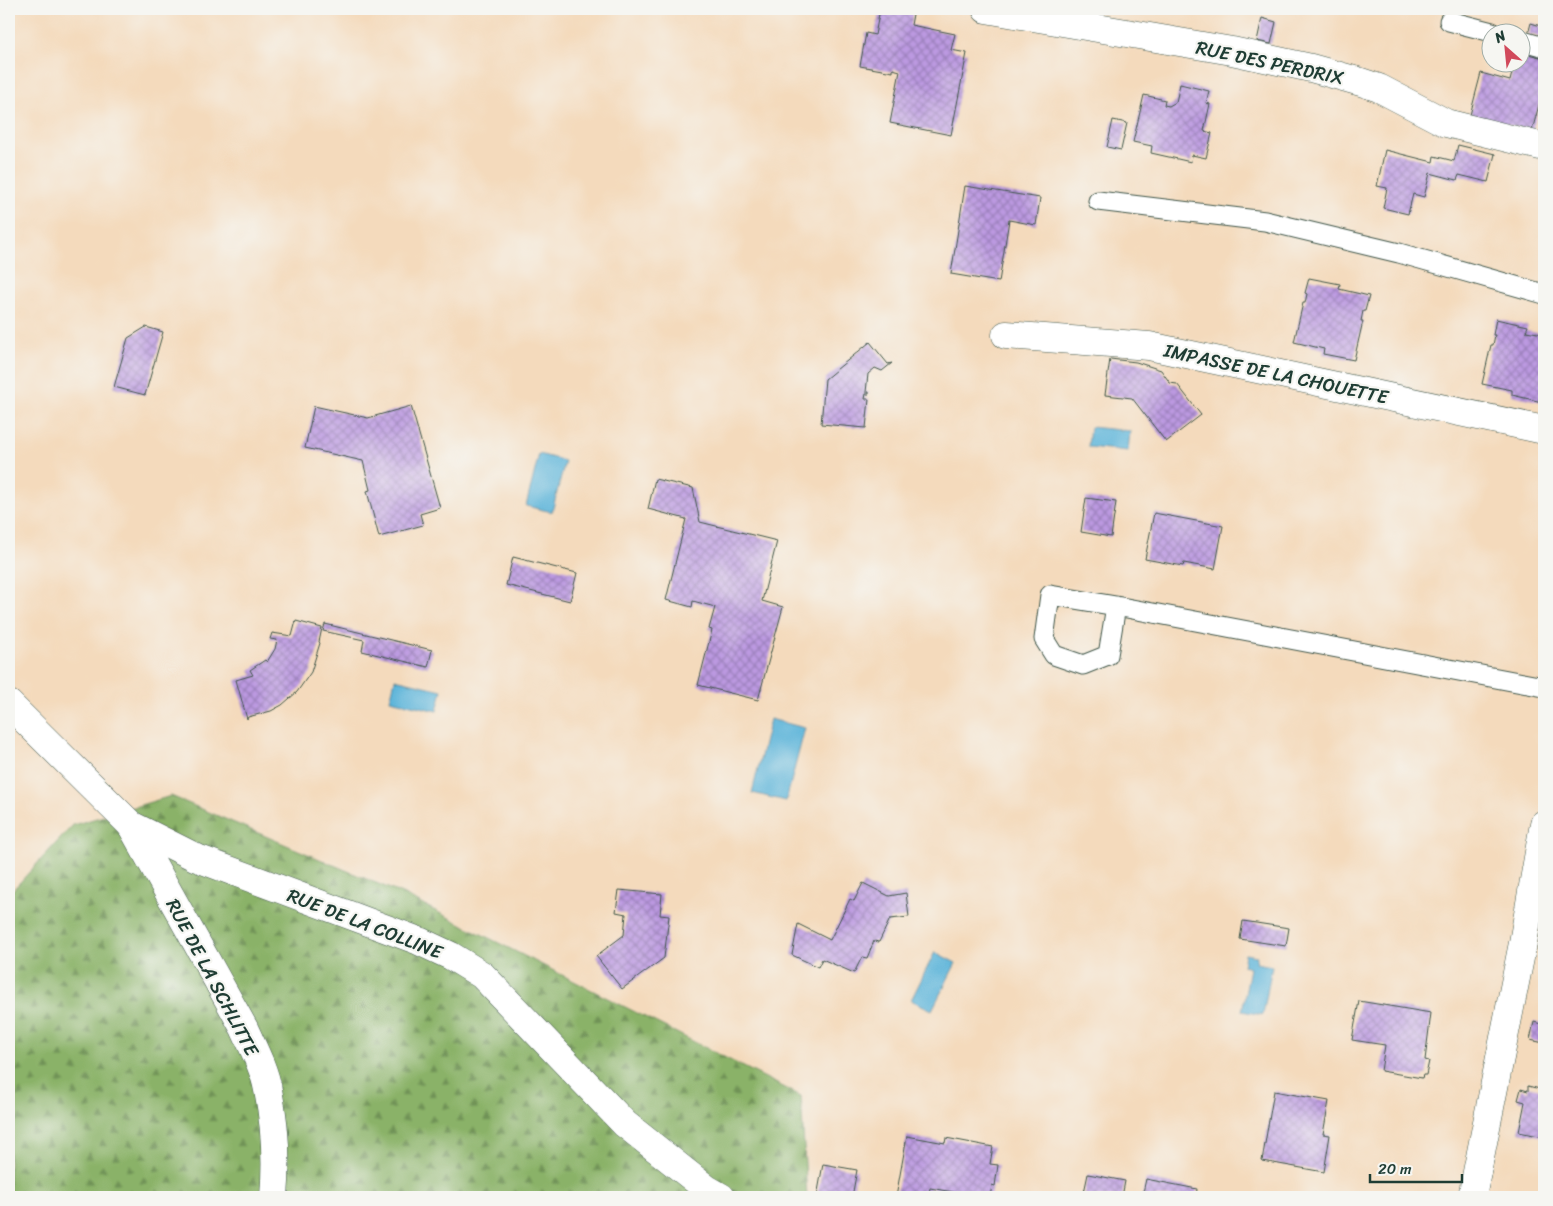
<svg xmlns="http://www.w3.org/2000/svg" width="1553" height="1206" font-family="Sriracha,sans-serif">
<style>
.forest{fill:url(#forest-firs);stroke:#54784e}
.water{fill:#5cb4d9;stroke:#3e7886}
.building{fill:url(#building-cross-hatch)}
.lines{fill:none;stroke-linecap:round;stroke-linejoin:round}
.service-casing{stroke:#3f5548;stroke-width:21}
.minor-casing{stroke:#3f5548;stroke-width:29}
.service{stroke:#fff;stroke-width:19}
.minor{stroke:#fff;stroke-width:28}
.labels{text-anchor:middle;stroke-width:4.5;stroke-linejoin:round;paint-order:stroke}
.street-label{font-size:19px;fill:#1f3d34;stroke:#f6f6f2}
</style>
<defs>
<pattern id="forest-firs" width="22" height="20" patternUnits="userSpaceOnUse" patternTransform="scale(1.25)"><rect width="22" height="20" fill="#8ab268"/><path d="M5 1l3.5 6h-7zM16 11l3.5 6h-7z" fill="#709256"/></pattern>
<pattern id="building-cross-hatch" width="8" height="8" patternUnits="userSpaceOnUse" patternTransform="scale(1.25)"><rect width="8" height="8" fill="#bc99e1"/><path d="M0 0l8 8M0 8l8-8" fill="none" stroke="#987eb7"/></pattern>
</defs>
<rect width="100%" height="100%" fill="#f6f6f2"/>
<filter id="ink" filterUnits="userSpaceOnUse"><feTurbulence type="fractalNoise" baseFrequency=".02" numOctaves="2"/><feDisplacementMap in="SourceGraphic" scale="10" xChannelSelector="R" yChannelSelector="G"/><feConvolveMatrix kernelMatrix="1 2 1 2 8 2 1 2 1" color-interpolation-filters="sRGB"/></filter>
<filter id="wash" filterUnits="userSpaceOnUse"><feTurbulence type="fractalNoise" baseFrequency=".0096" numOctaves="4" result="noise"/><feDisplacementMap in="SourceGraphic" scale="20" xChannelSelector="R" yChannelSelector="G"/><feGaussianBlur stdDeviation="1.12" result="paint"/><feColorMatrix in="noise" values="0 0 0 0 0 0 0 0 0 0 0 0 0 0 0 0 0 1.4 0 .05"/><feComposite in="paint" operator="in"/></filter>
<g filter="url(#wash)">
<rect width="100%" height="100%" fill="#f4dabc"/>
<polygon class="forest" points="171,796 402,894 801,1096 807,1197 9,1197 9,894 73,825"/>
<g class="water">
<polygon points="1090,427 1130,431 1128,451 1088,447"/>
<polygon points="539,454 565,461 552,512 526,506"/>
<polygon points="395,679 442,690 437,711 390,700"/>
<polygon points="770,719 805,728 786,801 752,793"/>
<polygon points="935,952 956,963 932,1010 911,1000"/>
<polygon points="1245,954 1257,956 1256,963 1272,966 1263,1015 1242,1011 1250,968 1243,966"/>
</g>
<g id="blocks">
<g class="building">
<polygon points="880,9 914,9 911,25 955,34 951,50 967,53 951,135 890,123 900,71 893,69 893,72 860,66 866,33 875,35"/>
<polygon points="1262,18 1276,22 1271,44 1257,41"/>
<polygon points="1531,23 1544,27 1544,38 1528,34"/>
<polygon points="1520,52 1544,58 1544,86 1532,131 1470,115 1481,73 1510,81 1514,65 1509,62 1520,62"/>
<polygon points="1180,84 1209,91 1206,103 1210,104 1204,131 1212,133 1206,158 1192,155 1191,162 1151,153 1152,146 1133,142 1144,95 1165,100 1164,105 1169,106 1176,102"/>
<polygon points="1113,120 1127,123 1121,150 1107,147"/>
<polygon points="1458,145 1495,154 1488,182 1459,175 1457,180 1430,173 1424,197 1413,194 1408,214 1383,208 1387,188 1377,186 1385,150 1433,162 1434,156 1454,161"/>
<polygon points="965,186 1040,198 1036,225 1009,220 999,282 951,274"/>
<polygon points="1309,278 1340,284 1339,289 1369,296 1365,311 1363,311 1361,321 1363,321 1354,360 1323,354 1324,349 1294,342 1303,303 1305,303 1307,294 1305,293"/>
<polygon points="1496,319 1528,326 1526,331 1544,334 1544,393 1542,402 1512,395 1512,390 1482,384 1491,345 1493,345 1495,335 1493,335"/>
<polygon points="146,327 163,332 145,395 114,387 128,338"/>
<polygon points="870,342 888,364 892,363 882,371 875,368 868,374 866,392 869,392 869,394 866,394 865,399 869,399 866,428 821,424 825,379"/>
<polygon points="1110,359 1136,362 1161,370 1170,383 1177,384 1201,415 1166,442 1132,398 1105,395"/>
<polygon points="314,406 368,418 411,406 440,508 420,514 423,525 379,537 367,491 370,490 363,461 305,448"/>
<polygon points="655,479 693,488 700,522 777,541 762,601 783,607 758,700 698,685 712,630 709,629 715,607 693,601 692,607 666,600 686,519 648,509"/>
<polygon points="1086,498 1116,502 1111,537 1081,532"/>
<polygon points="1154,513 1223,526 1215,569 1184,563 1183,566 1145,559"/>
<polygon points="513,557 577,573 570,601 506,585"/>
<polygon points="296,621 322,628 319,642 320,643 311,672 297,692 282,705 271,711 248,717 247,719 236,680 253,675 250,670 265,660 267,662 275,649 277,640 270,639 272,633 292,636"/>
<polygon points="325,624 432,650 428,667 362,651 364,640 323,631"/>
<polygon points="863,883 889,896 906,893 909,917 890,919 879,942 874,941 867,958 862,957 854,973 822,959 818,967 792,955 798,924 830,940 850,899 854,901"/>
<polygon points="619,890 662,894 660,915 669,916 664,958 622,989 596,956 624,935 626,914 616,912"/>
<polygon points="1243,921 1289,928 1286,946 1240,939"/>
<polygon points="1359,1001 1431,1013 1425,1060 1429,1061 1426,1075 1423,1075 1422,1078 1381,1071 1385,1045 1352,1040"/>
<polygon points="1543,1014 1544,1043 1530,1040 1534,1022 1541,1024"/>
<polygon points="1528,1086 1544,1090 1544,1137 1519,1132 1525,1102 1518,1100 1521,1089 1528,1091"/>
<polygon points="1274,1091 1329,1101 1323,1134 1330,1135 1324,1172 1262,1161"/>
<polygon points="907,1136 945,1143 946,1138 993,1147 990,1164 998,1165 995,1186 992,1185 990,1197 963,1197 964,1194 930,1188 928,1197 896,1197"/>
<polygon points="823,1164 857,1170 852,1197 817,1197"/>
<polygon points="1088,1174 1125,1181 1122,1197 1083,1197"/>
<polygon points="1146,1179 1197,1189 1196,1197 1142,1197"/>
</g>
</g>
</g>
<g filter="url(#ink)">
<use href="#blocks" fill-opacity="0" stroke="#3f5548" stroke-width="1"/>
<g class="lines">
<g class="service-casing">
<g id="service">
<polyline points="1449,21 1492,32"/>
<polyline points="1520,40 1544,47"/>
<polyline points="1098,201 1265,221 1399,253 1544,294"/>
<polyline points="1116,606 1108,655 1083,665 1054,655 1044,639 1050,595 1116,606 1544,687"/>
</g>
</g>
<g class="minor-casing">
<g id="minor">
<polyline points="986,9 1232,51 1311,68 1361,82 1379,88 1446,123 1544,147"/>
<polyline points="1006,335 1149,346 1544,430"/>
<polyline points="9,704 131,825 197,858 419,941 451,956 482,975 625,1124 707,1189 721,1197"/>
<path d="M131 825 244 1028C253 1048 264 1068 268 1090 275 1124 277 1162 274 1197"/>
<polyline points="1472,1197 1523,943 1544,824"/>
</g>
</g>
<use href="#service" class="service"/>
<use href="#minor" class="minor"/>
</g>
</g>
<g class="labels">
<g class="street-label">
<text transform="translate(1270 62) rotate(12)" y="7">RUE DES PERDRIX</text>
<text transform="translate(1276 373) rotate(12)" y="7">IMPASSE DE LA CHOUETTE</text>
<text transform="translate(365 923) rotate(21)" y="7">RUE DE LA COLLINE</text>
<text transform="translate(213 977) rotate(62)" y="7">RUE DE LA SCHLITTE</text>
</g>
</g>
<rect width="1553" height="1206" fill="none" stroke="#f6f6f2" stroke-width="30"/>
<g transform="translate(1506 48) rotate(333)"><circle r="24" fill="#f6f6f2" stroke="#a0aca6"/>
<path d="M0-4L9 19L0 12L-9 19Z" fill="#d1495b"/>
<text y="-8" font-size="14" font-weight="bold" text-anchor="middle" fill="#1f3d34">N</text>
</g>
<path d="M1370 1174v8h92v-8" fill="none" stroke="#1f3d34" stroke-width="2.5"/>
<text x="1378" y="1174" font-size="15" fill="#1f3d34" stroke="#f6f6f2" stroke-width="4" paint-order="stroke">20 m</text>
</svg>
